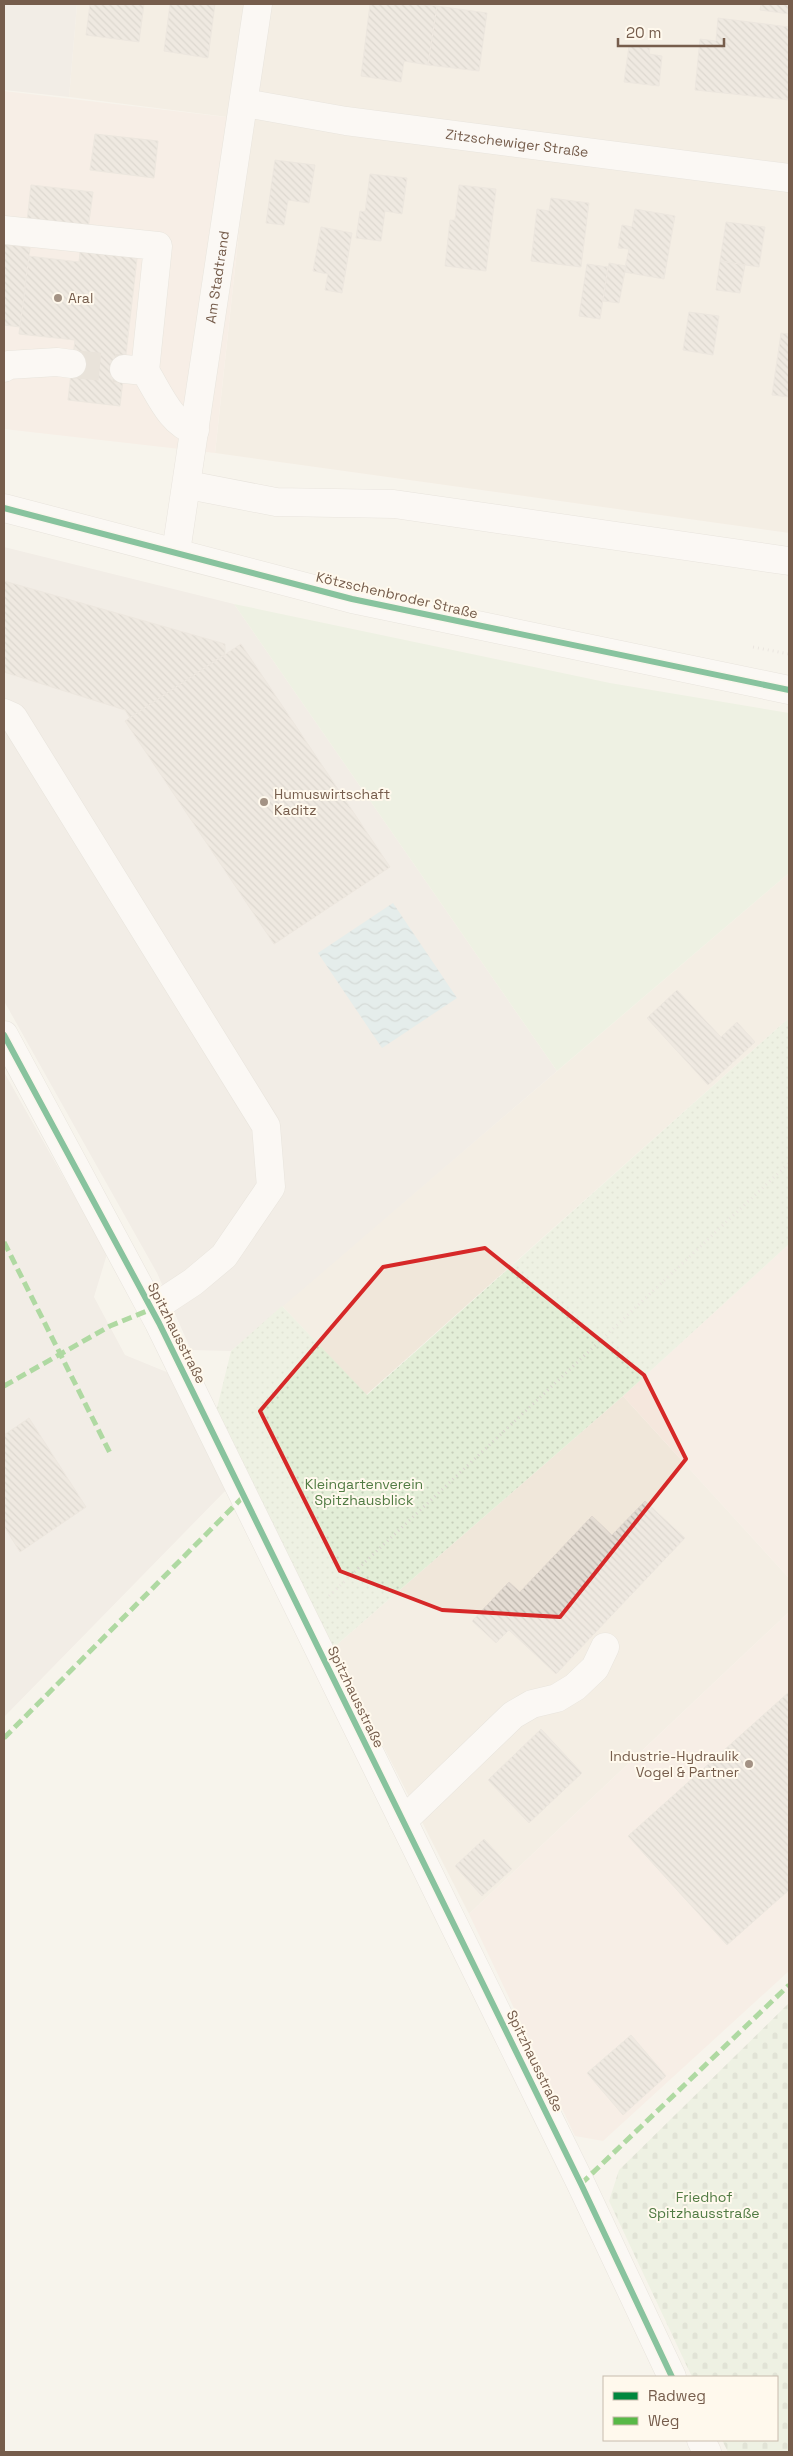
<svg xmlns="http://www.w3.org/2000/svg" width="793" height="2456" font-family="'Space Grotesk',sans-serif">
<style>
.residential{fill:#f0e7da}
.commercial{fill:#f5e7dd}
.industrial{fill:#ebe4dd}
.grass{fill:#e3eed7}
.cemetery{fill:url(#cemetery-stones)}
.park{fill:url(#park-dots)}
.water{fill:url(#water-waves)}
.building{fill:url(#building-back-hatch);stroke:#e0d7ce}
.lines{fill:none;stroke-linecap:round;stroke-linejoin:round}
.minor-tunnel{stroke:#d7cec4;stroke-width:28;stroke-dasharray:28 14;stroke-linecap:butt}
.minor-casing{stroke:#d6d1ca;stroke-width:29}
.path{stroke:#dad4cf;stroke-width:3;stroke-dasharray:1 4;stroke-linecap:butt}
.minor{stroke:#fefdfc;stroke-width:28}
.quiet{stroke:#58b947;stroke-width:5;stroke-dasharray:10 5;stroke-linecap:butt}
.cycleway-casing{stroke:#fff9ed;stroke-width:9}
.cycleway{stroke:#00873e;stroke-width:6}
.marked{fill:none;stroke:#d62828;stroke-width:4;stroke-linejoin:round}
.poi-dot{fill:#a39284;stroke:#fff9ed;stroke-width:2}
.labels{text-anchor:middle;stroke-width:4;stroke-linejoin:round;paint-order:stroke}
.street-label{font-size:14px;fill:#765d4c;stroke:#fff9ed}
.poi-label{font-size:14px;fill:#765d4c;stroke:#fff9ed;text-anchor:start}
.park-label{font-size:14px;fill:#517b43;stroke:#fff9ed}
</style>
<defs>
<pattern id="cemetery-stones" width="16" height="16" patternUnits="userSpaceOnUse" patternTransform="scale(1.25)"><rect width="16" height="16" fill="#e3eed7"/><path d="M2 7V4a2 2 0 0 1 4 0v3zM10 15v-3a2 2 0 0 1 4 0v3z" fill="#c6ceba"/></pattern>
<pattern id="park-dots" width="8" height="8" patternUnits="userSpaceOnUse" patternTransform="scale(1.25)"><rect width="8" height="8" fill="#e3eed7"/><path d="M2 2h.1M6 6h.1" fill="none" stroke="#c6ceba" stroke-width="1.8" stroke-linecap="round"/></pattern>
<pattern id="water-waves" width="16" height="10" patternUnits="userSpaceOnUse" patternTransform="scale(1.25)"><rect width="16" height="10" fill="#cee4e8"/><path d="M0 5q4-4 8 0t8 0" fill="none" stroke="#acbcbe"/></pattern>
<pattern id="building-back-hatch" width="6" height="6" patternUnits="userSpaceOnUse" patternTransform="scale(1.25)"><rect width="6" height="6" fill="#e4dcd3"/><path d="M-1 5l2 2M0 0l6 6M5-1l2 2" fill="none" stroke="#bdb6ad"/></pattern>
</defs>
<rect width="100%" height="100%" fill="#f7f4ec"/>
<g class="residential">
<polygon points="77,4 789,4 789,533 215,453 251,120 69,97"/>
<polygon points="789,873 789,1018 366,1395 282,1306"/>
<polygon points="623,1396 789,1578 789,1612 469,1914 333,1648"/>
</g>
<g class="commercial">
<polygon points="4,91 251,120 215,453 4,429"/>
<polygon points="789,1244 789,1578 623,1396"/>
<polygon points="789,1612 789,1971 603,2141 575,2136 469,1914"/>
</g>
<g class="industrial">
<polygon points="4,4 77,4 69,97 4,90"/>
<polygon points="4,547 234,604 557,1071 231,1351 191,1350 157,1273 4,1001"/>
<polygon points="4,1072 107,1254 94,1297 125,1355 169,1373 227,1489 4,1717"/>
</g>
<polygon class="grass" points="234,604 610,683 789,713 789,873 557,1071"/>
<polygon class="cemetery" points="789,2003 789,2452 728,2452 722,2440 777,2440 777,2377 692,2377 609,2201 619,2170"/>
<polygon class="park" points="789,1018 789,1244 623,1396 333,1648 216,1412 231,1351 282,1306 367,1395"/>
<polygon class="water" points="393,903 457,998 382,1048 318,953"/>
<g class="building">
<polygon points="90,4 144,4 139,42 86,35"/>
<polygon points="170,4 215,4 208,58 164,51"/>
<polygon points="370,4 415,4 437,6 428,65 404,61 401,82 361,76"/>
<polygon points="761,4 789,4 789,14 760,10"/>
<polygon points="437,6 487,13 479,71 428,65"/>
<polygon points="718,18 789,27 789,100 695,90 700,39 716,41"/>
<polygon points="629,46 650,48 649,54 662,56 659,86 624,82"/>
<polygon points="95,134 158,141 154,178 90,170"/>
<polygon points="275,160 315,165 309,203 288,200 284,225 266,223"/>
<polygon points="370,174 407,178 402,214 385,211 381,241 356,238 360,211 365,212"/>
<polygon points="31,185 93,192 88,229 27,222"/>
<polygon points="459,185 496,189 486,271 445,266 450,220 455,220"/>
<polygon points="551,198 589,203 581,267 531,261 537,209 549,211"/>
<polygon points="635,209 675,216 664,279 624,272 629,249 618,248 622,225 632,227"/>
<polygon points="726,222 765,227 759,267 720,261"/>
<polygon points="321,227 352,233 342,293 325,290 328,274 313,271"/>
<polygon points="81,243 138,250 120,406 68,400 75,340 19,334 28,256 79,262"/>
<polygon points="4,244 30,248 20,327 4,325"/>
<polygon points="720,261 745,265 740,293 716,290"/>
<polygon points="609,263 626,266 619,303 603,301"/>
<polygon points="587,264 608,267 600,319 579,316"/>
<polygon points="689,312 719,316 713,355 683,350"/>
<polygon points="781,333 789,334 789,397 772,395"/>
<polygon points="4,581 225,644 225,654 130,718 125,710 4,672"/>
<polygon points="241,644 390,867 274,944 125,721"/>
<polygon points="677,990 721,1037 737,1022 755,1042 708,1085 647,1018"/>
<polygon points="29,1418 86,1507 20,1552 4,1526 4,1435"/>
<polygon points="645,1501 685,1538 556,1674 509,1630 496,1643 472,1621 509,1582 520,1592 592,1516 612,1535"/>
<polygon points="789,1692 789,1890 727,1945 628,1836"/>
<polygon points="541,1729 582,1773 529,1823 488,1780"/>
<polygon points="484,1839 512,1869 482,1896 455,1866"/>
<polygon points="631,2035 666,2076 623,2115 587,2073"/>
</g>
<g class="lines">
<polyline class="minor-tunnel" points="72,364 124,369"/>
<g class="minor-casing">
<g id="minor">
<path id="s1" d="M245 103 346 121 789 178"/>
<polyline points="4,230 158,246 145,371"/>
<polyline points="4,368 8,365 57,362 72,364"/>
<path d="M124 369 145 371C158 391 171 425 195 430"/>
<polyline points="188,485 276,502 394,504 789,561"/>
<polyline points="4,508 352,599 789,690"/>
<path id="s2" d="M176 552 258 4"/>
<polyline points="4,713 13,717 266,1126 271,1187 224,1256 193,1282 152,1309"/>
<polyline points="4,1035 159,1323 581,2184 672,2377"/>
<polyline points="403,1821 513,1715 532,1704 557,1698 575,1687 595,1668 605,1647"/>
<polyline points="701,2440 707,2452"/>
</g>
</g>
<g class="path">
<polyline points="753,647 789,654"/>
<polyline points="329,1596 789,1163"/>
</g>
<use href="#minor" class="minor"/>
<g class="quiet">
<polyline points="4,1242 110,1453"/>
<polyline points="4,1386 110,1326 152,1309"/>
<polyline points="4,1738 244,1496"/>
<polyline points="581,2184 789,1985"/>
</g>
<g class="cycleway-casing">
<g id="cycleway">
<polyline points="4,508 352,599 789,690"/>
<polyline points="4,1035 159,1323 581,2184 672,2377"/>
</g>
</g>
<use href="#cycleway" class="cycleway"/>
</g>
<path d="M0 0H793V2456H0ZM485 1248 644 1375 686 1459 560 1617 442 1610 340 1571 260 1411 383 1267Z" fill="#f7f4ec" fill-opacity=".55" fill-rule="evenodd"/>
<path class="marked" d="M485 1248 644 1375 686 1459 560 1617 442 1610 340 1571 260 1411 383 1267Z"/>
<g class="poi-dot">
<circle cx="58" cy="298" r="5"/>
<circle cx="264" cy="802" r="5"/>
<circle cx="749" cy="1764" r="5"/>
</g>
<g class="labels">
<g class="street-label">
<text dy="5" stroke="none"><textPath href="#s1" startOffset="275">Zitzschewiger Straße</textPath></text>
<text dy="5" stroke="none"><textPath href="#s2" startOffset="278">Am Stadtrand</textPath></text>
<text transform="translate(397 595) rotate(13)" y="5">Kötzschenbroder Straße</text>
<text transform="translate(177 1333) rotate(63)" y="5">Spitzhausstraße</text>
<text transform="translate(356 1697) rotate(64)" y="5">Spitzhausstraße</text>
<text transform="translate(535 2061) rotate(64)" y="5">Spitzhausstraße</text>
</g>
<g class="poi-label">
<text x="68" y="303">Aral</text>
<text x="274" y="799">Humuswirtschaft<tspan x="274" dy="16">Kaditz</tspan></text>
<text x="739" y="1761" text-anchor="end">Industrie-Hydraulik<tspan x="739" dy="16">Vogel &amp; Partner</tspan></text>
</g>
<g class="park-label">
<text x="364" y="1489">Kleingartenverein<tspan x="364" dy="16">Spitzhausblick</tspan></text>
<text x="704" y="2202">Friedhof<tspan x="704" dy="16">Spitzhausstraße</tspan></text>
</g>
</g>
<rect width="793" height="2456" fill="none" stroke="#765d4c" stroke-width="10"/>
<rect x="603" y="2376" width="175" height="65" fill="#fff9ed" stroke="#c8bbad"/>
<rect x="613" y="2392" width="25" height="8" fill="#00873e" stroke="#c8bbad"/>
<text x="648" y="2401" font-size="15" fill="#765d4c">Radweg</text>
<rect x="613" y="2417" width="25" height="8" fill="#58b947" stroke="#c8bbad"/>
<text x="648" y="2426" font-size="15" fill="#765d4c">Weg</text>
<path d="M618 38v8h106v-8" fill="none" stroke="#765d4c" stroke-width="2.5"/>
<text x="626" y="38" font-size="15" fill="#765d4c" stroke="#fff9ed" stroke-width="4" paint-order="stroke">20 m</text>
</svg>
